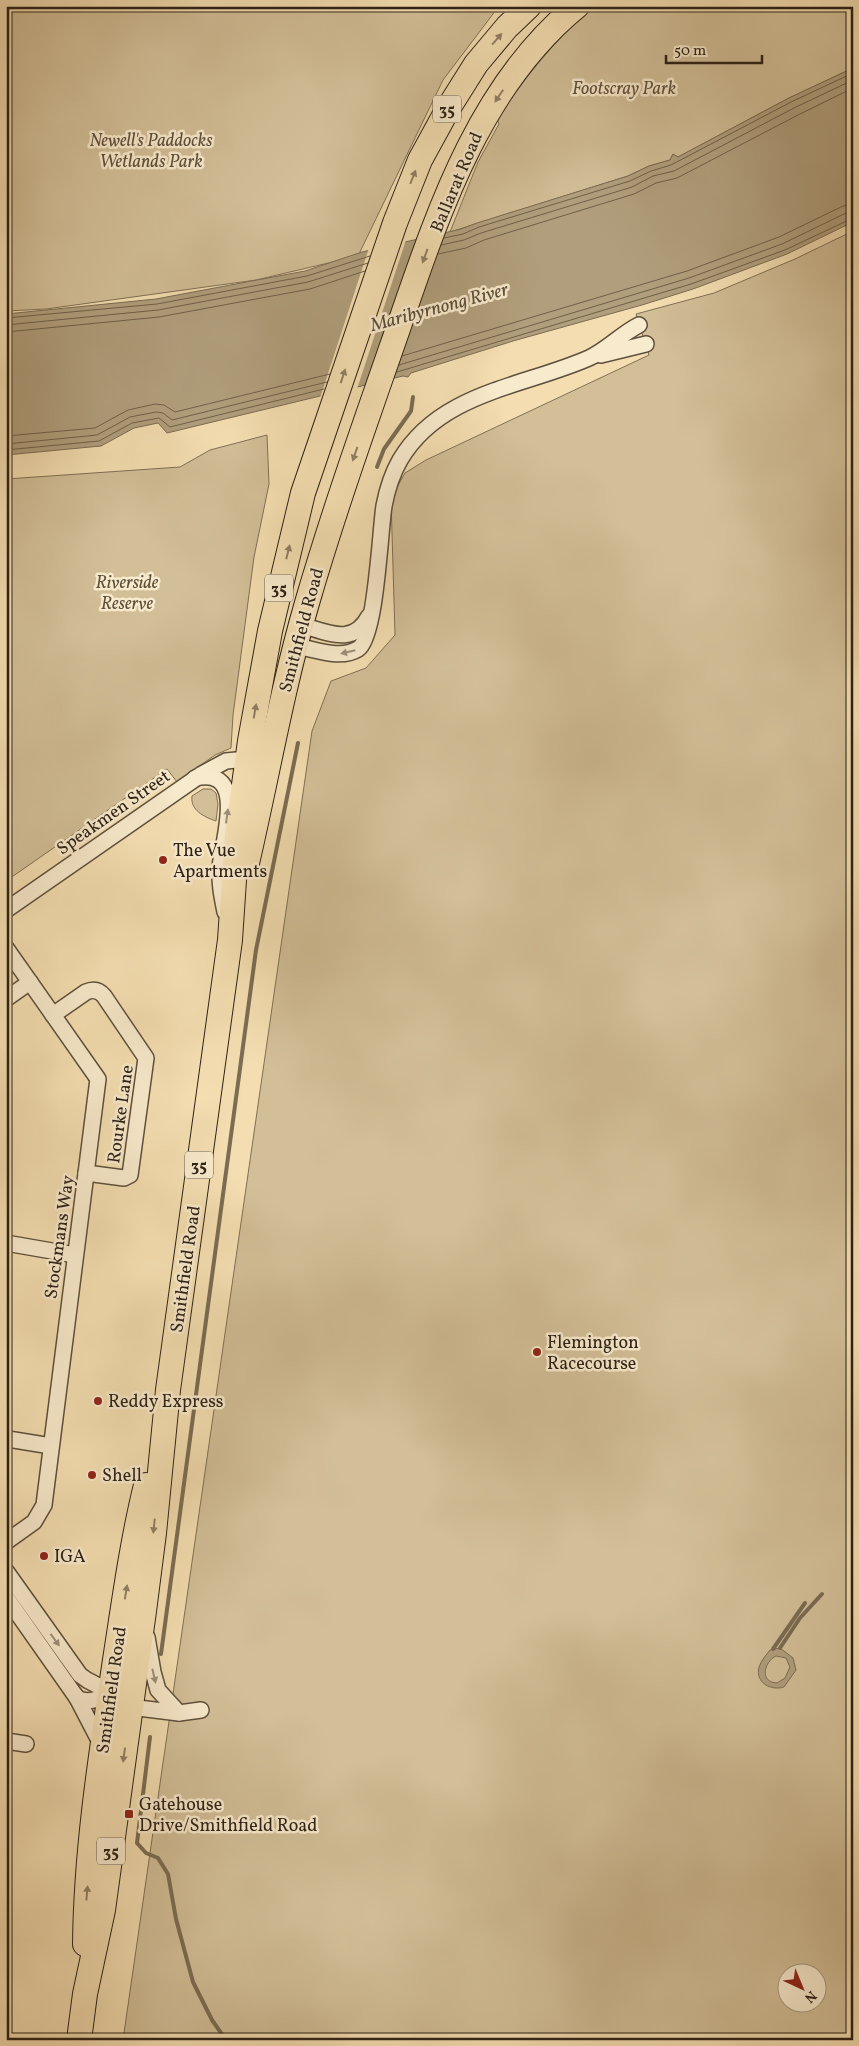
<svg xmlns="http://www.w3.org/2000/svg" width="859" height="2046" font-family="Vollkorn,serif">
<style>
.green{fill:#d2be97;stroke:#7f7056;fill-rule:evenodd}
.water{fill:#b09e7c;stroke:#7b6c53;fill-rule:evenodd}
.pier{fill:#f4deb1}
.lines{fill:none;stroke-linecap:round;stroke-linejoin:round}
.shore{stroke:#6e6049;stroke-width:1}
.stream{stroke:#7b6c53;stroke-width:4}
.minor-casing{stroke:#5e503d;stroke-width:18}
.trunk-casing{stroke:#2c2116;stroke-width:26}
.minor{stroke:#f8eacc;stroke-width:15}
.trunk{stroke:#f4deb1;stroke-width:24}
.oneway{fill:#908064}
.oneway2{fill:#9c907a}
.poi-dot{fill:#8f2418;stroke:#f8eacc;stroke-width:2}
.labels{text-anchor:middle;stroke-width:5;stroke-linejoin:round;paint-order:stroke}
.shield{fill:#f8eacc;stroke:#695d4d;stroke-width:1}
.shield-label{font-size:16px;font-weight:bold;fill:#2c2116}
.park-label{font-size:18px;font-style:italic;fill:#5e503d;stroke:#f8eacc}
.street-label{font-size:18px;fill:#2c2116;stroke:#f8eacc}
.poi-label{font-size:18px;fill:#2c2116;stroke:#f8eacc;text-anchor:start}
.water-label{font-size:19px;font-style:italic;fill:#5a4d3a;stroke:#f8eacc}
</style>
<rect width="100%" height="100%" fill="#f4deb1"/>
<filter id="stains"><feTurbulence type="fractalNoise" baseFrequency=".004" numOctaves="4"/><feColorMatrix values="0 0 0 0 .2 0 0 0 0 .09 0 0 0 0 .02 0 0 0 .5 -.17"/></filter>
<radialGradient id="worn" r=".72"><stop offset=".6" stop-color="#630" stop-opacity="0"/><stop offset="1" stop-color="#630" stop-opacity=".3"/></radialGradient>
<g class="green">
<polygon points="6,6 499,6 443,80 358,256 256,280 46,309 6,311"/>
<path d="M593 6H853V68L789 98 678 157 673 154 670 160 649 166 628 176 450 232 478 162 499 124 497 119C525 77 555 40 593 6Z"/>
<path d="M853 231V2040H123L312 731 331 681 366 668 395 635 391 498 405 473 426 460 649 355 636 314 714 293 795 259ZM786 1974H816V2004H786Z"/>
<polygon points="267,435 269,484 254,557 233,715 231,748 215,755 177,782 167,769 6,881 6,479 180,467 210,450"/>
<path d="M203 789H211L216 793 218 804 216 821C204 817 190 810 192 796Z"/>
</g>
<g class="water">
<polygon points="853,68 853,222 787,254 693,289 642,305 513,341 411,373 408,377 403,376 167,433 158,423 134,428 101,446 6,455 6,314 156,299 305,271 362,252 461,229 477,223 628,176 649,166 670,160 673,154 678,157 789,98"/>
<path d="M780 1648 793 1658 796 1670 784 1687C771 1691 755 1683 759 1667 761 1661 766 1655 770 1650ZM776 1656 786 1658 790 1667 785 1678 777 1683C759 1682 764 1662 776 1656Z"/>
</g>
<polygon class="pier" points="406,240 357,389 320,398 369,248"/>
<g class="lines">
<g class="shore">
<polyline points="444,238 463,234 479,227 630,181 651,171 671,165 791,102 853,73"/>
<polyline points="441,245 464,240 481,233 632,187 653,176 674,171 794,108 853,80"/>
<polyline points="438,254 466,248 484,240 634,194 656,183 677,178 798,115 853,88"/>
<polyline points="6,318 157,304 307,276 370,256"/>
<polyline points="6,325 158,310 308,282 368,263"/>
<polyline points="6,332 159,317 310,289 365,271"/>
<polyline points="402,356 687,271 779,237 843,206 853,204"/>
<polyline points="399,365 689,278 782,244 846,213 853,211"/>
<polyline points="397,372 691,284 785,250 853,218"/>
<polyline points="6,436 95,428 128,410 155,404 164,405 175,412 330,374"/>
<polyline points="6,444 97,435 130,417 156,412 163,413 172,420 327,382"/>
<polyline points="6,450 99,441 132,423 159,418 170,427 324,389"/>
</g>
<g class="stream">
<polyline points="377,467 384,449 411,411 413,397"/>
<polyline points="780,1648 800,1618 822,1594"/>
<polyline points="773,1649 805,1603"/>
<polyline points="161,1654 256,950 298,743"/>
<polyline points="150,1737 137,1843 146,1853 158,1858 168,1874 176,1919 193,1982 212,2020 226,2040"/>
</g>
<g class="minor-casing">
<g id="minor">
<polyline points="601,355 646,344"/>
<path d="M301 625C327 632 353 647 369 616"/>
<path d="M296 646C315 649 340 660 358 649 376 638 380 531 384 506 387 490 392 474 400 460 440 392 523 387 589 358 607 350 621 334 639 325"/>
<path d="M195 778C248 766 223 839 220 867 219 883 222 897 225 912"/>
<polyline points="6,910 202,774 226,761 247,759"/>
<polyline points="6,948 98,1079 44,1505 34,1522 6,1542"/>
<polyline points="6,999 30,982"/>
<path d="M53 1015 86 992C93 989 99 990 104 996L146 1058 130 1175 124 1178 86 1173"/>
<polyline points="6,1243 75,1255"/>
<polyline points="6,1436 8,1439 51,1446"/>
<path d="M6 1571 80 1675 87 1680 110 1692C101 1699 88 1704 77 1698L6 1597"/>
<polyline points="147,1637 153,1672 158,1690 179,1713"/>
<polyline points="76,1696 102,1746"/>
<polyline points="130,1707 179,1713 201,1710"/>
<polyline points="6,1741 26,1744"/>
</g>
</g>
<g class="trunk-casing">
<g id="trunk">
<path d="M247 863C267 777 282 689 307 603 332 517 362 432 392 346 434 226 474 90 577 6"/>
<path d="M85 1944C86 1849 101 1754 115 1660 124 1602 132 1542 146 1485"/>
<polyline points="79,2040 85,1994 103,1910 144,1611 154,1533 168,1390 230,940 237,836 250,741 270,631 303,493 395,223 420,160 449,107 476,64 507,27 529,6"/>
</g>
</g>
<use href="#minor" class="minor"/>
<use href="#trunk" class="trunk"/>
</g>
<defs><path id="oneway-solid" d="M-6-.8H1V-3.2L6.5 0L1 3.2V.8H-6Z" transform="scale(1.25)"/></defs>
<g class="oneway">
<use href="#oneway-solid" transform="translate(497 39) rotate(-49)"/>
<use href="#oneway-solid" transform="translate(499 96) rotate(124)"/>
<use href="#oneway-solid" transform="translate(413 177) rotate(-68)"/>
<use href="#oneway-solid" transform="translate(425 256) rotate(110)"/>
<use href="#oneway-solid" transform="translate(343 376) rotate(-72)"/>
<use href="#oneway-solid" transform="translate(355 454) rotate(109)"/>
<use href="#oneway-solid" transform="translate(288 552) rotate(-76)"/>
<use href="#oneway-solid" transform="translate(255 711) rotate(-80)"/>
<use href="#oneway-solid" transform="translate(154 1526) rotate(96)"/>
<use href="#oneway-solid" transform="translate(126 1592) rotate(-81)"/>
<use href="#oneway-solid" transform="translate(124 1755) rotate(98)"/>
<use href="#oneway-solid" transform="translate(87 1893) rotate(-85)"/>
</g>
<g class="oneway2">
<use href="#oneway-solid" transform="translate(348 652) rotate(167)"/>
<use href="#oneway-solid" transform="translate(227 816) rotate(-82)"/>
<use href="#oneway-solid" transform="translate(55 1640) rotate(54)"/>
<use href="#oneway-solid" transform="translate(154 1676) rotate(77)"/>
</g>
<g class="poi-dot">
<circle cx="163" cy="860" r="5"/>
<circle cx="537" cy="1352" r="5"/>
<circle cx="98" cy="1401" r="5"/>
<circle cx="92" cy="1475" r="5"/>
<circle cx="44" cy="1556" r="5"/>
<rect x="124" y="1809" width="10" height="10" rx="2.5"/>
</g>
<g class="labels">
<g class="shield">
<rect x="433" y="95.5" width="28" height="27" rx="4"/>
<rect x="265" y="574.5" width="28" height="27" rx="4"/>
<rect x="185" y="1151.5" width="28" height="27" rx="4"/>
<rect x="97" y="1837.5" width="28" height="27" rx="4"/>
</g>
<g class="shield-label">
<text x="447" y="115">35</text>
<text x="279" y="594">35</text>
<text x="199" y="1171">35</text>
<text x="111" y="1857">35</text>
</g>
<g class="park-label">
<text x="624" y="94">Footscray Park</text>
<text x="151" y="146">Newell's Paddocks<tspan x="151" dy="21">Wetlands Park</tspan></text>
<text x="127" y="588">Riverside<tspan x="127" dy="21">Reserve</tspan></text>
</g>
<g class="street-label">
<text transform="translate(456 182) rotate(-67)" y="6">Ballarat Road</text>
<text transform="translate(301 630) rotate(-75)" y="6">Smithfield Road</text>
<text transform="translate(113 812) rotate(-35)" y="6">Speakmen Street</text>
<text transform="translate(120 1114) rotate(-82)" y="6">Rourke Lane</text>
<text transform="translate(59 1237) rotate(-82)" y="6">Stockmans Way</text>
<text transform="translate(185 1269) rotate(-82)" y="6">Smithfield Road</text>
<text transform="translate(111 1690) rotate(-82)" y="6">Smithfield Road</text>
</g>
<g class="poi-label">
<text x="173" y="856">The Vue<tspan x="173" dy="21">Apartments</tspan></text>
<text x="547" y="1348">Flemington<tspan x="547" dy="21">Racecourse</tspan></text>
<text x="108" y="1407">Reddy Express</text>
<text x="102" y="1481">Shell</text>
<text x="54" y="1562">IGA</text>
<text x="139" y="1810">Gatehouse<tspan x="139" dy="21">Drive/Smithfield Road</tspan></text>
</g>
<g class="water-label">
<text transform="translate(439 306) rotate(-15)" y="7">Maribyrnong River</text>
</g>
</g>
<rect width="859" height="2046" fill="none" stroke="#f4deb1" stroke-width="25"/>
<rect x="8" y="8" width="844" height="2031" fill="none" stroke="#2c2116" stroke-width="2.5"/>
<rect x="12" y="12" width="834" height="2021" fill="none" stroke="#2c2116"/>
<g transform="translate(802 1988) rotate(136)"><circle r="24" fill="#f8eacc" stroke="#a69a83"/>
<path d="M0-4L9 19L0 12L-9 19Z" fill="#8f2418"/>
<text y="-8" font-size="14" font-weight="bold" text-anchor="middle" fill="#2c2116">N</text>
</g>
<path d="M666 55v8h96v-8" fill="none" stroke="#2c2116" stroke-width="2.5"/>
<text x="674" y="55" font-size="15" fill="#2c2116" stroke="#f8eacc" stroke-width="4" paint-order="stroke">50 m</text>
<rect width="100%" height="100%" filter="url(#stains)"/>
<rect width="100%" height="100%" fill="url(#worn)"/>
</svg>
